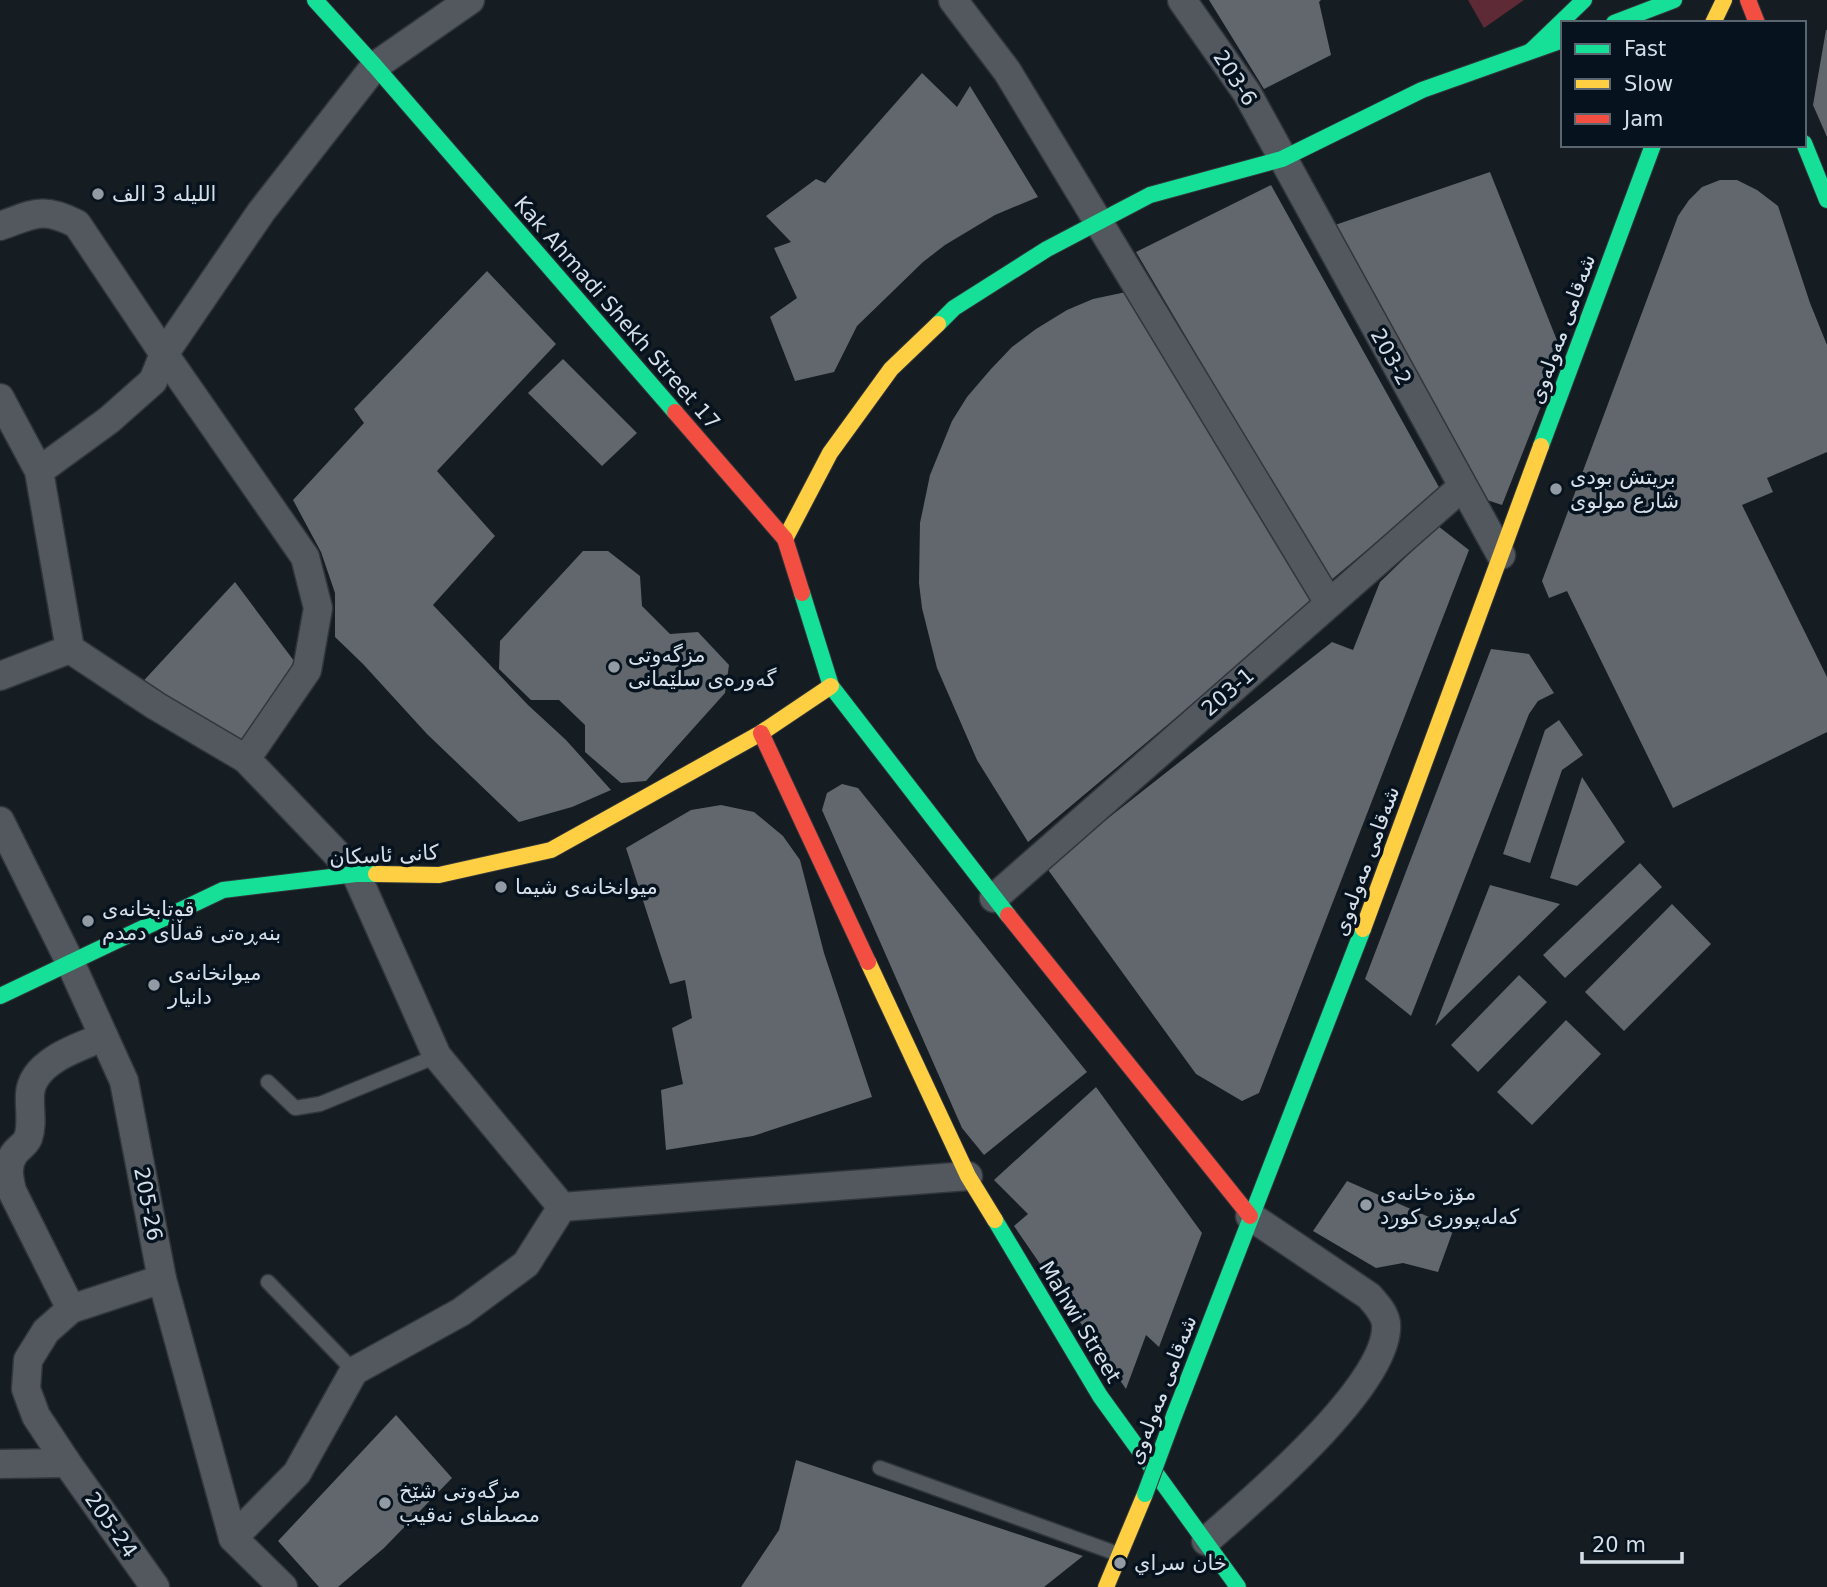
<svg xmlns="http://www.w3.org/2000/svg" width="1827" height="1587" font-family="'DejaVu Sans',Cairo,sans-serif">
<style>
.green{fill:#5e2a35}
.building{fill:#61676d}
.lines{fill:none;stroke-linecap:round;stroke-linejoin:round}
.lane-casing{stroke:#30363b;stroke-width:17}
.street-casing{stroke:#30363b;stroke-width:31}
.fast-casing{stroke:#30363b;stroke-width:18}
.slow-casing{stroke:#30363b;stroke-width:18}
.jam-casing{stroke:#30363b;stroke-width:18}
.lane{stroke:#52585e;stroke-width:14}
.street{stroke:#52585e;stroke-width:28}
.fast{stroke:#16e098;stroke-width:16}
.slow{stroke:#ffcf43;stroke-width:16}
.jam{stroke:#f24e42;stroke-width:16}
.fast-bridge-casing{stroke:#30363b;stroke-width:18;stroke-linecap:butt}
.fast-bridge{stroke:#16e098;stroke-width:16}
.poi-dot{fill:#929ba3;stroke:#06131e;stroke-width:2.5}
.labels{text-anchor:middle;stroke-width:7;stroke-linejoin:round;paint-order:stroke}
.street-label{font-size:21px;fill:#d6dfe8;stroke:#06131e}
.poi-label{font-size:21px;fill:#d6dfe8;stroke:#06131e;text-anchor:start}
</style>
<rect width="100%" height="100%" fill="#151c22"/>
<polygon class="green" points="1468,0 1524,0 1484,28"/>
<g class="building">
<polygon points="1209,0 1321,0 1319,2 1331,55 1264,89"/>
<polygon points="1826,30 1827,30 1827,137 1813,105"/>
<polygon points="922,73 957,107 970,86 1038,197 995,215 945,245 923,262 857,326 834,372 795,381 770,317 797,298 774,248 791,242 766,216 816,179 825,183"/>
<polygon points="1490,172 1562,353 1502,505 1487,500 1335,225"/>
<polygon points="1720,180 1737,180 1757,190 1778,206 1810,303 1827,345 1827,452 1767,478 1773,492 1742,505 1827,677 1827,732 1673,808 1567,591 1549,598 1542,581 1678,216 1689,200 1702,187"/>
<polygon points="1271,185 1440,489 1330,581 1136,252"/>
<polygon points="487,271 556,344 437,471 495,536 433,605 528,705 566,740 611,790 572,807 519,822 427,734 363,664 335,637 335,593 321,552 293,500 364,423 354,409"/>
<polygon points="1126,292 1315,601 1028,842 977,760 937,668 922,608 919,583 920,523 930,475 952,421 967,397 991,369 1012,347 1036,329 1067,310 1093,299"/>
<polygon points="563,359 637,433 602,466 528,393"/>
<polygon points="1438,526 1469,550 1259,1093 1242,1101 1196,1074 1046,867 1332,642 1353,650 1380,582"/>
<polygon points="583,551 608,551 640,576 642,606 670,634 698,632 729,665 725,693 646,781 621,783 585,752 585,725 559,700 531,700 499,669 500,641"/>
<polygon points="235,582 312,685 239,744 150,718 123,703"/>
<polygon points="1491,649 1529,654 1554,693 1538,701 1529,714 1411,1016 1365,979"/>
<polygon points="1559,720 1583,755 1562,770 1530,863 1503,854 1545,730"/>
<polygon points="1582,777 1625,842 1577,886 1550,878"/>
<polygon points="842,784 858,788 1087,1072 984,1155 962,1128 822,810 827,793"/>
<polygon points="721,805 754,812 783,836 800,860 824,953 872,1097 753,1136 666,1150 661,1090 683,1084 672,1028 692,1018 685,980 670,984 626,848 691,810"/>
<polygon points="1640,863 1662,887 1565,978 1543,955"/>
<polygon points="1490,885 1560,904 1435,1026"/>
<polygon points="1672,904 1711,944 1624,1031 1585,992"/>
<polygon points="1519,975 1547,1002 1478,1072 1451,1045"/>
<polygon points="1566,1020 1601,1054 1532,1125 1497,1092"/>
<polygon points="1096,1087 1202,1233 1159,1347 1146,1335 1126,1389 1014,1226 1028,1214 994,1180"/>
<polygon points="1347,1181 1454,1228 1438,1272 1403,1263 1376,1268 1313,1231"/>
<polygon points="396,1415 452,1478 384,1548 338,1587 319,1587 278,1541"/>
<polygon points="796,1460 1083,1556 1044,1587 741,1587 779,1530"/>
</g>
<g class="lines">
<g class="lane-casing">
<g id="lane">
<polyline points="268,1082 295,1108 320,1104 437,1056"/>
<polyline points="268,1282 354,1371"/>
<polyline points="880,1468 1118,1554"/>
</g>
</g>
<g class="street-casing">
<g id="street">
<polyline points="953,0 1007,71 1329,603"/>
<polyline points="1182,0 1247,93 1501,555"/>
<path d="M0 226C34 214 42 206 77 224L164 354 305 557 318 608 307 670 246 759"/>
<polyline points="0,398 39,471 70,649 156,706 246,759 356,874 437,1056 562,1207"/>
<polyline points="39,471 109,420 153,381 164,354 261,212 375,66 470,0"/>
<polyline points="0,676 70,649"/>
<polyline points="0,821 70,962 124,1081 162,1279 233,1538 283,1587"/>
<polyline points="994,898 1462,487"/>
<path d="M71 1309 12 1191C9 1178 6 1166 14 1154 18 1148 25 1145 28 1138 33 1124 29 1109 30 1094 32 1062 78 1047 104 1037"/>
<polyline points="0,1464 67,1463"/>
<polyline points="233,1538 297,1473 354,1371 461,1312 526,1264 562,1207 968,1176"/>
<path d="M1206 1541C1250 1502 1392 1383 1386 1323 1384 1312 1376 1304 1369 1296L1250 1216"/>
<polyline points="155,1587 67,1463 36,1416 26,1389 28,1360 46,1331 71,1309 162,1279"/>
</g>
</g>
<g class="fast-casing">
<g id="fast">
<polyline points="315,0 375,66 675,412"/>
<polyline points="1614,23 1674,0"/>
<polyline points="1532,50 1584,0"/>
<polyline points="1804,143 1827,200"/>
<polyline points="938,324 954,308 1047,249 1150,195 1282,159 1422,90 1563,40"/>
<polyline points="1541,446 1653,145"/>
<polyline points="802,593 831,686 1008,915"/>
<polyline points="0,996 223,890 356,874 376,874"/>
<polyline points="995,1220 1100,1396 1238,1587"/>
<polyline points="1174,1416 1363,929"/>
</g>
</g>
<g class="slow-casing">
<g id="slow">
<polyline points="1713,23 1724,0"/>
<polyline points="785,539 830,453 891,369 938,324"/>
<polyline points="376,874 439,875 551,850 761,733 831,686"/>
<polyline points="1363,929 1541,446"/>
<polyline points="868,962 968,1176 995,1220"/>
<polyline points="1106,1587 1145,1494"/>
</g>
</g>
<g class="jam-casing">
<g id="jam">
<polyline points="1748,0 1757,23"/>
<polyline points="675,412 785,539 802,593"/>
<polyline points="761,733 868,962"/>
<polyline points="1008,915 1250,1216"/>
</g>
</g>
<use href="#lane" class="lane"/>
<use href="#street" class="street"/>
<use href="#fast" class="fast"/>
<use href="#slow" class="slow"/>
<use href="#jam" class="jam"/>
<g class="fast-bridge-casing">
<polyline id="fast-bridge" points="1145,1494 1174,1416"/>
</g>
<use href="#fast-bridge" class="fast-bridge"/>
</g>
<g class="poi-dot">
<circle cx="98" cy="194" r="7"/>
<circle cx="1556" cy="489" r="7"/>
<circle cx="614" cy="667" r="7"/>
<circle cx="501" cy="887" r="7"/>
<circle cx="88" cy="921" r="7"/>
<circle cx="154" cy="985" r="7"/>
<circle cx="1366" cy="1205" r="7"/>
<circle cx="385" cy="1503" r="7"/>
<circle cx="1120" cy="1563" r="7"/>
</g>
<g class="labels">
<g class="street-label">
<text transform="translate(1235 78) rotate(57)" y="7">203-6</text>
<text transform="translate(617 313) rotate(49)" y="7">Kak Ahmadi Shekh Street 17</text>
<text transform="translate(1562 329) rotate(-70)" y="7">شەقامی مەولەوی</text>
<text transform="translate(1391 357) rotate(61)" y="7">203-2</text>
<text transform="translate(1228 692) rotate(-41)" y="7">203-1</text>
<text transform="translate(384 855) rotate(-3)" y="7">کانی ئاسکان</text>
<text transform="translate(1366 861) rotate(-70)" y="7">شەقامی مەولەوی</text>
<text transform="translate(148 1204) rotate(79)" y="7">205-26</text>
<text transform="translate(1080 1322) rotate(59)" y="7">Mahwi Street</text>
<text transform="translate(1162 1390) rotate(-69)" y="7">شەقامی مەولەوی</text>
<text transform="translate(111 1525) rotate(55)" y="7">205-24</text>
</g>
<g class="poi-label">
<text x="112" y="201">الليله 3 الف</text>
<text x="1570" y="484">بريتش بودى<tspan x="1570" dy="24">شارع مولوى</tspan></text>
<text x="628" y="662">مزگەوتی<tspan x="628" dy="24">گەورەی سلێمانی</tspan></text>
<text x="515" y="894">میوانخانەی شیما</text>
<text x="102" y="916">قوتابخانەی<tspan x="102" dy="24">بنەڕەتی قەڵای دمدم</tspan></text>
<text x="168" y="980">میوانخانەی<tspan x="168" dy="24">دانیار</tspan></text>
<text x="1380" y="1200">مۆزەخانەی<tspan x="1380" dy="24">کەلەپووری کورد</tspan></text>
<text x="399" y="1498">مزگە‌وتی شێخ<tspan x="399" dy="24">مصطفای نە‌قیب</tspan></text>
<text x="1134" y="1570">خان سراي</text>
</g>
</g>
<rect x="1561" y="21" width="245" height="126" fill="#06131e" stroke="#59656f" stroke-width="2"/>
<rect x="1575" y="44" width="35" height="10" fill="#16e098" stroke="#59656f" stroke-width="2"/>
<text x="1624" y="56" font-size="21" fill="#d6dfe8">Fast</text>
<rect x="1575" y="79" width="35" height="10" fill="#ffcf43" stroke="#59656f" stroke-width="2"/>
<text x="1624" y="91" font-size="21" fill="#d6dfe8">Slow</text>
<rect x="1575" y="114" width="35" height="10" fill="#f24e42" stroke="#59656f" stroke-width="2"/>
<text x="1624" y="126" font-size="21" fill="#d6dfe8">Jam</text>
<path d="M1582 1552v10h100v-10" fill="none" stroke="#d6dfe8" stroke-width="3.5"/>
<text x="1592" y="1552" font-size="21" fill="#d6dfe8" stroke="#06131e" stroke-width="5" paint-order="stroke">20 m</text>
</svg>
